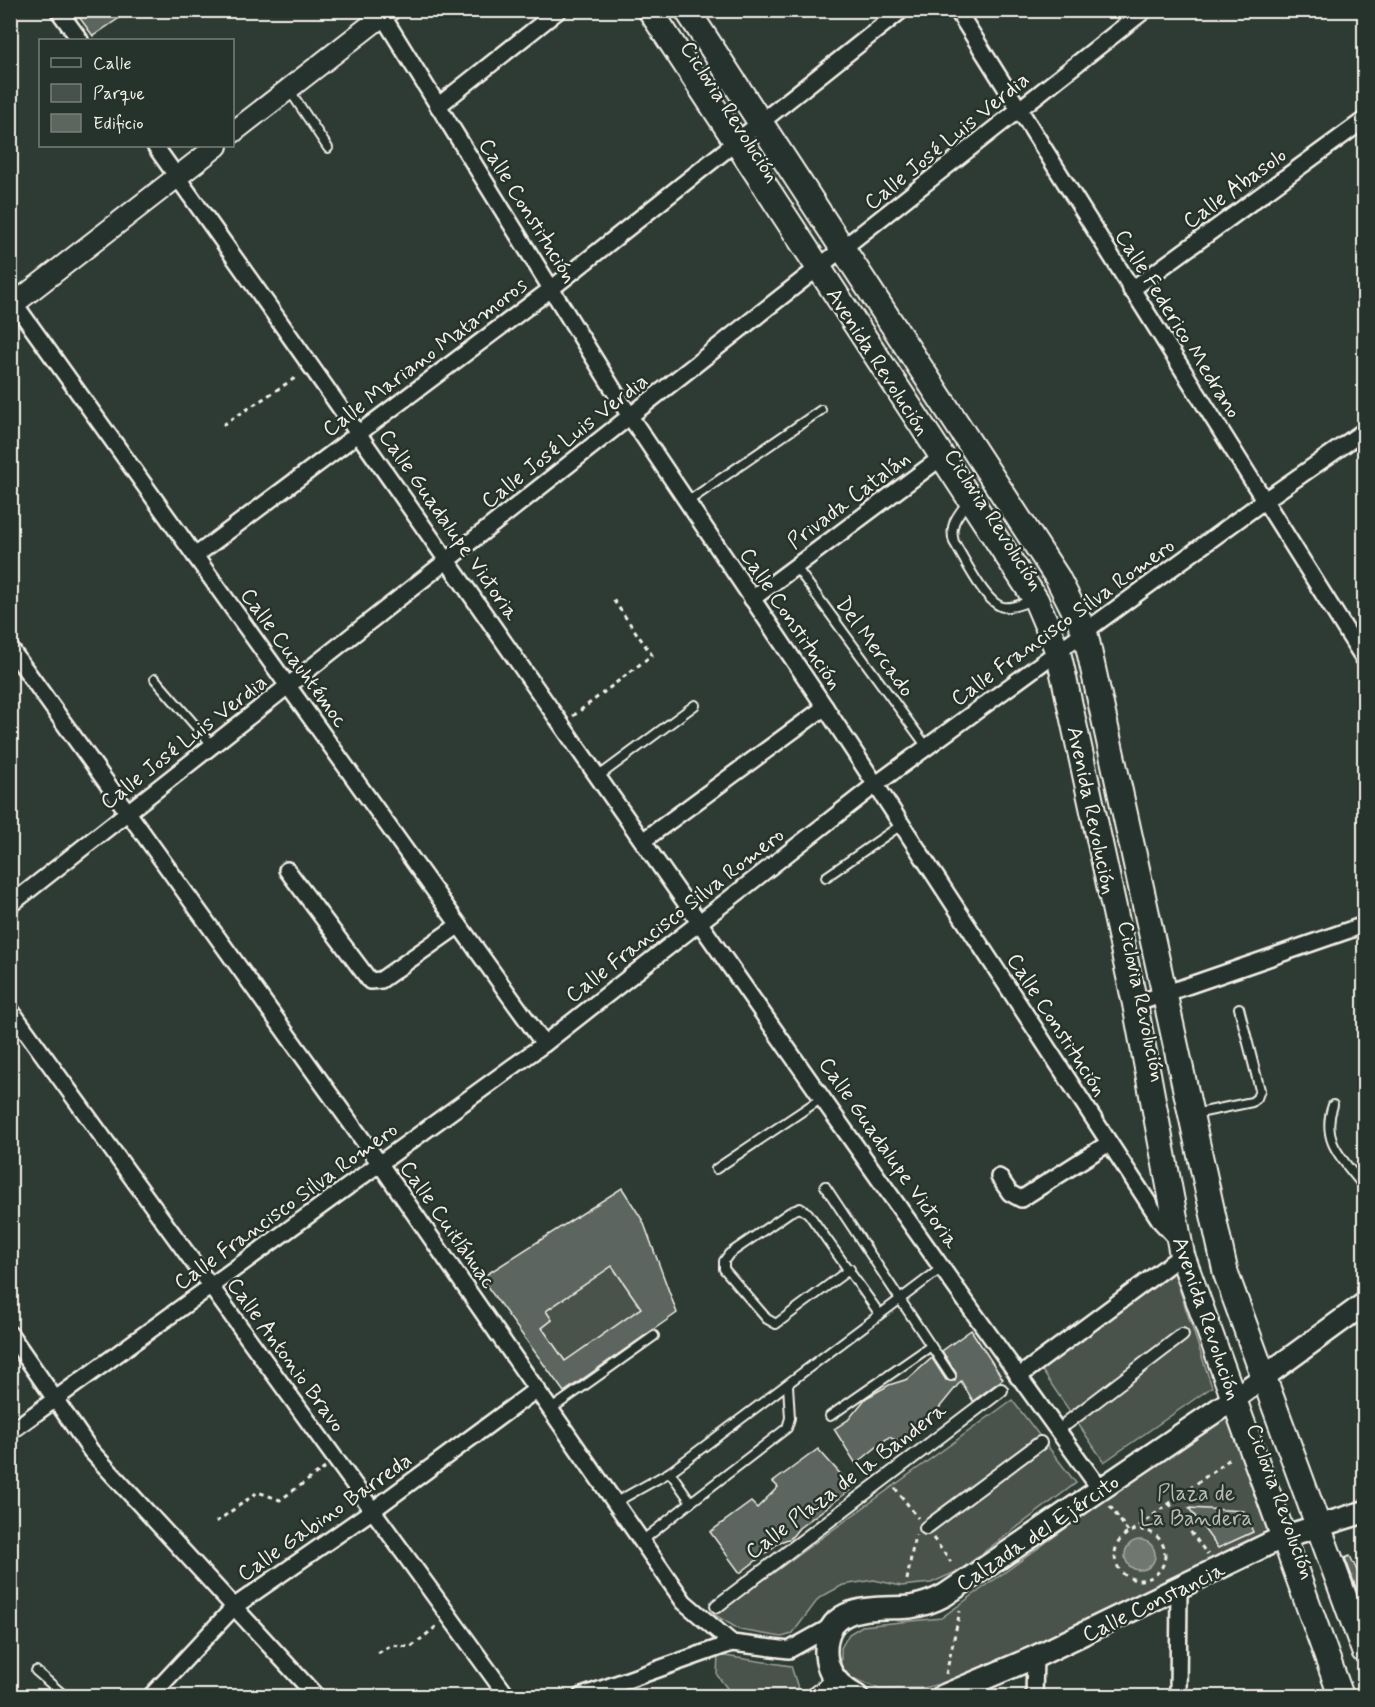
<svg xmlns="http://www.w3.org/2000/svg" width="1375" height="1707" font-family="Mynerve,sans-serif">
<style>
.green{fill:#48524c;stroke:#9ea29a;stroke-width:1.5}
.water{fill:#6f7770;stroke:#a4a8a0;stroke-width:1.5}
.building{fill:#5c655e;stroke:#f4f1e8;stroke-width:1.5;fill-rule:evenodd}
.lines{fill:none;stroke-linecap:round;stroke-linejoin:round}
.service-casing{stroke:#f4f1e8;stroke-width:12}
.pedestrian-casing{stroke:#f4f1e8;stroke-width:16}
.minor-casing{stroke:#f4f1e8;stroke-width:20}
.tertiary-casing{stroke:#f4f1e8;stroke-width:24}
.secondary-casing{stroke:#f4f1e8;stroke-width:26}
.primary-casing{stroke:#f4f1e8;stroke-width:28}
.path{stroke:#f4f1e8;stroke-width:3;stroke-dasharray:4.5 4.5;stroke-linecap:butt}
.service{stroke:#26332d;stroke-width:8}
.pedestrian{stroke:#26332d;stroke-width:12}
.minor{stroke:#26332d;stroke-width:15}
.tertiary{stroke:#26332d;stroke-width:20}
.secondary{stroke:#26332d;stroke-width:21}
.primary{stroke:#26332d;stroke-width:24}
.labels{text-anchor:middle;stroke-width:5;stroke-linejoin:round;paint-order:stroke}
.street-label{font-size:22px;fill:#f4f1e8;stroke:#26332d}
.park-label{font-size:22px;fill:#b8b9b1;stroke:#26332d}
</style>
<rect width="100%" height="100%" fill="#2e3b34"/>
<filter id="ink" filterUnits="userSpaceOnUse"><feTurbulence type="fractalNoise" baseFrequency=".0167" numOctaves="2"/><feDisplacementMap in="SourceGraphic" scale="12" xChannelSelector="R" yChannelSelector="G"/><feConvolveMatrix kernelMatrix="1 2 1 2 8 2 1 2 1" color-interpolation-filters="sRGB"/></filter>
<g filter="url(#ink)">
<g class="green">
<polygon points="612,1266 641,1308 565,1361 542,1328 552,1320 546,1311"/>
<polygon points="1174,1273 1212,1387 1104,1462 1041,1369"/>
<polygon points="1012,1400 1076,1483 960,1570 931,1583 901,1586 874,1580 843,1585 819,1598 792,1634 782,1637 740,1630 715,1615"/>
<polygon points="1226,1416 1268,1534 962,1678 924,1688 879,1689 849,1677 841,1665 841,1648 849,1634 862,1626 941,1618 1144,1472"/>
<polygon points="718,1655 791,1666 798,1688 787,1696 733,1696 717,1675"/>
</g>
<circle class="water" cx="1140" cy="1555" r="15"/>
<g class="building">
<polygon points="74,10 131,10 93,36"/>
<path d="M622 1188 643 1221 677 1313 564 1392 481 1278ZM612 1266 641 1308 565 1361 542 1328 552 1320 546 1311Z"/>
<polygon points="971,1330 1003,1379 973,1401 961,1381 935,1413 911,1430 913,1434 909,1440 897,1441 889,1437 856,1464 834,1429 848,1420 866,1398 889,1385 908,1379 932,1358 946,1380 955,1381 956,1373 942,1351"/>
<polygon points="818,1449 853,1488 799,1528 791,1538 780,1542 740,1573 710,1532 751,1502 757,1508 778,1487 773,1482"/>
<polygon points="1189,1508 1244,1511 1253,1532 1218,1548"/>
<polygon points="1350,1556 1365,1587 1365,1600 1361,1601 1345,1558"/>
</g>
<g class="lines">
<g class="service-casing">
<g id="service">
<polyline points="290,91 328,148"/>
<polyline points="687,502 821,410"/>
<path d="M967 503C957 516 949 525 954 542 964 558 985 603 1003 607 1012 609 1023 603 1031 601"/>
<polyline points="796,567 927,747"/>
<polyline points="155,679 213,746"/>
<polyline points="599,776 695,705"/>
<polyline points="826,877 901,825"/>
<path d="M1333 1105C1320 1142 1343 1159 1364 1187"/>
<polyline points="1194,1114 1252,1102 1257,1098 1260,1090 1239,1008"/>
<polyline points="716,1169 822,1098"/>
<polyline points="825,1186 951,1376"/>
<polyline points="850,1269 776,1324 767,1319 724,1269 724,1261 729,1254 790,1212 800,1208 808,1213 879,1313"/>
<polyline points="550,1410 654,1336"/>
<polyline points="830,1416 931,1346"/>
<polyline points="670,1472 691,1502 787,1428 790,1418 788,1385"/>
<polyline points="616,1502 670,1472 943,1267"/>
<polyline points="642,1541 691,1502"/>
<polyline points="36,1671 65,1696"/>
</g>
</g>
<g class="pedestrian-casing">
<g id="pedestrian">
<polyline points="1067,1423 1182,1335"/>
<polyline points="926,1528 1040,1443"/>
<polyline points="717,1606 1001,1390"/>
</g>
</g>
<g class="minor-casing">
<g id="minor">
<polyline points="58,10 80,40"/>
<polyline points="379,10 631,418 825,707 1161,1222 1178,1240"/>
<polyline points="957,10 1364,659"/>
<polyline points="438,106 559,10"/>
<path d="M155 146C473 591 779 1045 1100 1489"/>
<polyline points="1131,290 1364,120"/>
<polyline points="10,297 544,1044"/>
<polyline points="195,556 551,289 902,10"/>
<polyline points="752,599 942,457"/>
<polyline points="10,648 380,1164 684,1602 732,1643 789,1650 832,1626"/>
<polyline points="644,840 825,707"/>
<polyline points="287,870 370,981 381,980 459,925"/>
<polyline points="10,905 1145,10"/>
<polyline points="1135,1004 1364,925"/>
<polyline points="10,1009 507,1696"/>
<polyline points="999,1177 1010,1193 1021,1199 1109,1143"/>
<polyline points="10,1334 91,1451 316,1696"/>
<polyline points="1018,1377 1182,1255"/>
<polyline points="10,1432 544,1044 875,785 1265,500 1364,431"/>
<polyline points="151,1696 235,1606 373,1510 537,1389"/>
<polyline points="582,1696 732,1643"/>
<polyline points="1034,1696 1035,1657"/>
<polyline points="1178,1696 1179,1589"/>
</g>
</g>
<g class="tertiary-casing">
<g id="tertiary">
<polyline points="232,133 390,10"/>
<polyline points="10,307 217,146"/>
</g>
</g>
<g class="secondary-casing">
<g id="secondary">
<polyline points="819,1696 837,1682"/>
<path d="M857 1696C840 1687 827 1674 826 1654 824 1601 876 1610 910 1607 923 1605 934 1601 945 1595L1235 1398 1364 1304"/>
<polyline points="943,1696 1035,1657 1283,1537 1364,1512"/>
</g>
</g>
<g class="primary-casing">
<g id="primary">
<polyline points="650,10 1036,600 1058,652 1064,678 1135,1004 1182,1255 1341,1696"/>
<polyline points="687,10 1057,577 1085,632 1226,1274 1364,1651"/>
</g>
</g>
<g class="path">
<polyline points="223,425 298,376"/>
<polyline points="573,716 652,655 612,598"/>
<polyline points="895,1488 918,1518"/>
<polyline points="1169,1503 1208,1555"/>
<polyline points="1110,1506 1129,1533 1230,1459"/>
<polyline points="216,1522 258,1492 280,1500 325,1468"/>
<circle cx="1140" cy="1555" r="25"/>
<polyline points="933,1538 951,1562"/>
<polyline points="907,1580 915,1535"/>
<polyline points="378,1653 391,1645 411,1647 438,1625"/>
<polyline points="946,1674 960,1611"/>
</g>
<use href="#service" class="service"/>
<use href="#pedestrian" class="pedestrian"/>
<use href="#minor" class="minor"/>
<use href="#tertiary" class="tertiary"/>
<use href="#secondary" class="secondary"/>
<use href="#primary" class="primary"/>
</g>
</g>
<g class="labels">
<g class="street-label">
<text transform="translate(731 111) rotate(57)" y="8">Ciclovia Revolución</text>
<text transform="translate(946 140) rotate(-39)" y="8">Calle José Luis Verdia</text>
<text transform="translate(1234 187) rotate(-36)" y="8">Calle Abasolo</text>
<text transform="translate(529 210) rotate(58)" y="8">Calle Constitución</text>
<text transform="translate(1179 323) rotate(58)" y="8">Calle Federico Medrano</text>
<text transform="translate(424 356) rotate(-37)" y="8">Calle Mariano Matamoros</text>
<text transform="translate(879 361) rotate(57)" y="8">Avenida Revolución</text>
<text transform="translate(564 440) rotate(-38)" y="8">Calle José Luis Verdia</text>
<text transform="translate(848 499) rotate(-37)" y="8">Privada Catalán</text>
<text transform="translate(995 519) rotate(57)" y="8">Ciclovia Revolución</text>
<text transform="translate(450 524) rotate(55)" y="8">Calle Guadalupe Victoria</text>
<text transform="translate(792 618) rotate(56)" y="8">Calle Constitución</text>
<text transform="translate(1062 621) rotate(-36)" y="8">Calle Francisco Silva Romero</text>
<text transform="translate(876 646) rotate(54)" y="8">Del Mercado</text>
<text transform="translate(295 657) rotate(54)" y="8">Calle Cuauhtémoc</text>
<text transform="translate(183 741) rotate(-38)" y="8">Calle José Luis Verdia</text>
<text transform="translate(1093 810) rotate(78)" y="8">Avenida Revolución</text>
<text transform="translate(674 914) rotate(-38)" y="8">Calle Francisco Silva Romero</text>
<text transform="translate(1143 1001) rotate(78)" y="8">Ciclovia Revolución</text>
<text transform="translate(1058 1024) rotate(57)" y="8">Calle Constitución</text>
<text transform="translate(890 1152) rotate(55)" y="8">Calle Guadalupe Victoria</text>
<text transform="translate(285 1205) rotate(-36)" y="8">Calle Francisco Silva Romero</text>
<text transform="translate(449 1224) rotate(55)" y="8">Calle Cuitláhuac</text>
<text transform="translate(1208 1318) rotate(71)" y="8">Avenida Revolución</text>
<text transform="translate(287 1354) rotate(54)" y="8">Calle Antonio Bravo</text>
<text transform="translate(845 1480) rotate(-37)" y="8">Calle Plaza de la Bandera</text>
<text transform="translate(1282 1501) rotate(70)" y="8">Ciclovia Revolución</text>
<text transform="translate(324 1516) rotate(-35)" y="8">Calle Gabino Barreda</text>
<text transform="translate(1037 1532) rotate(-34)" y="8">Calzada del Ejército</text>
<text transform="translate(1153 1601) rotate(-26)" y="8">Calle Constancia</text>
</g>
<g class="park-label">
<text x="1196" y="1500">Plaza de<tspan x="1196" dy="25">La Bandera</tspan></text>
</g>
</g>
<rect width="1375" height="1707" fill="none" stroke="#26332d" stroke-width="36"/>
<rect x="18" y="18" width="1339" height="1671" fill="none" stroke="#f4f1e8" stroke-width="2" filter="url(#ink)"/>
<rect x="39" y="39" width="195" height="108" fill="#26332d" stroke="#787f78" stroke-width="1.5"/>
<rect x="51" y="58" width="30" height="9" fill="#26332d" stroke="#787f78" stroke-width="1.5"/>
<text x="93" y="69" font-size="18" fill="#f4f1e8">Calle</text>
<rect x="51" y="84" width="30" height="18" fill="#48524c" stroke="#787f78" stroke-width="1.5"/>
<text x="93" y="99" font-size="18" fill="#f4f1e8">Parque</text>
<rect x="51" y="114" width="30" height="18" fill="#5c655e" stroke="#787f78" stroke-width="1.5"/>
<text x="93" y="129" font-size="18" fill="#f4f1e8">Edificio</text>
</svg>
